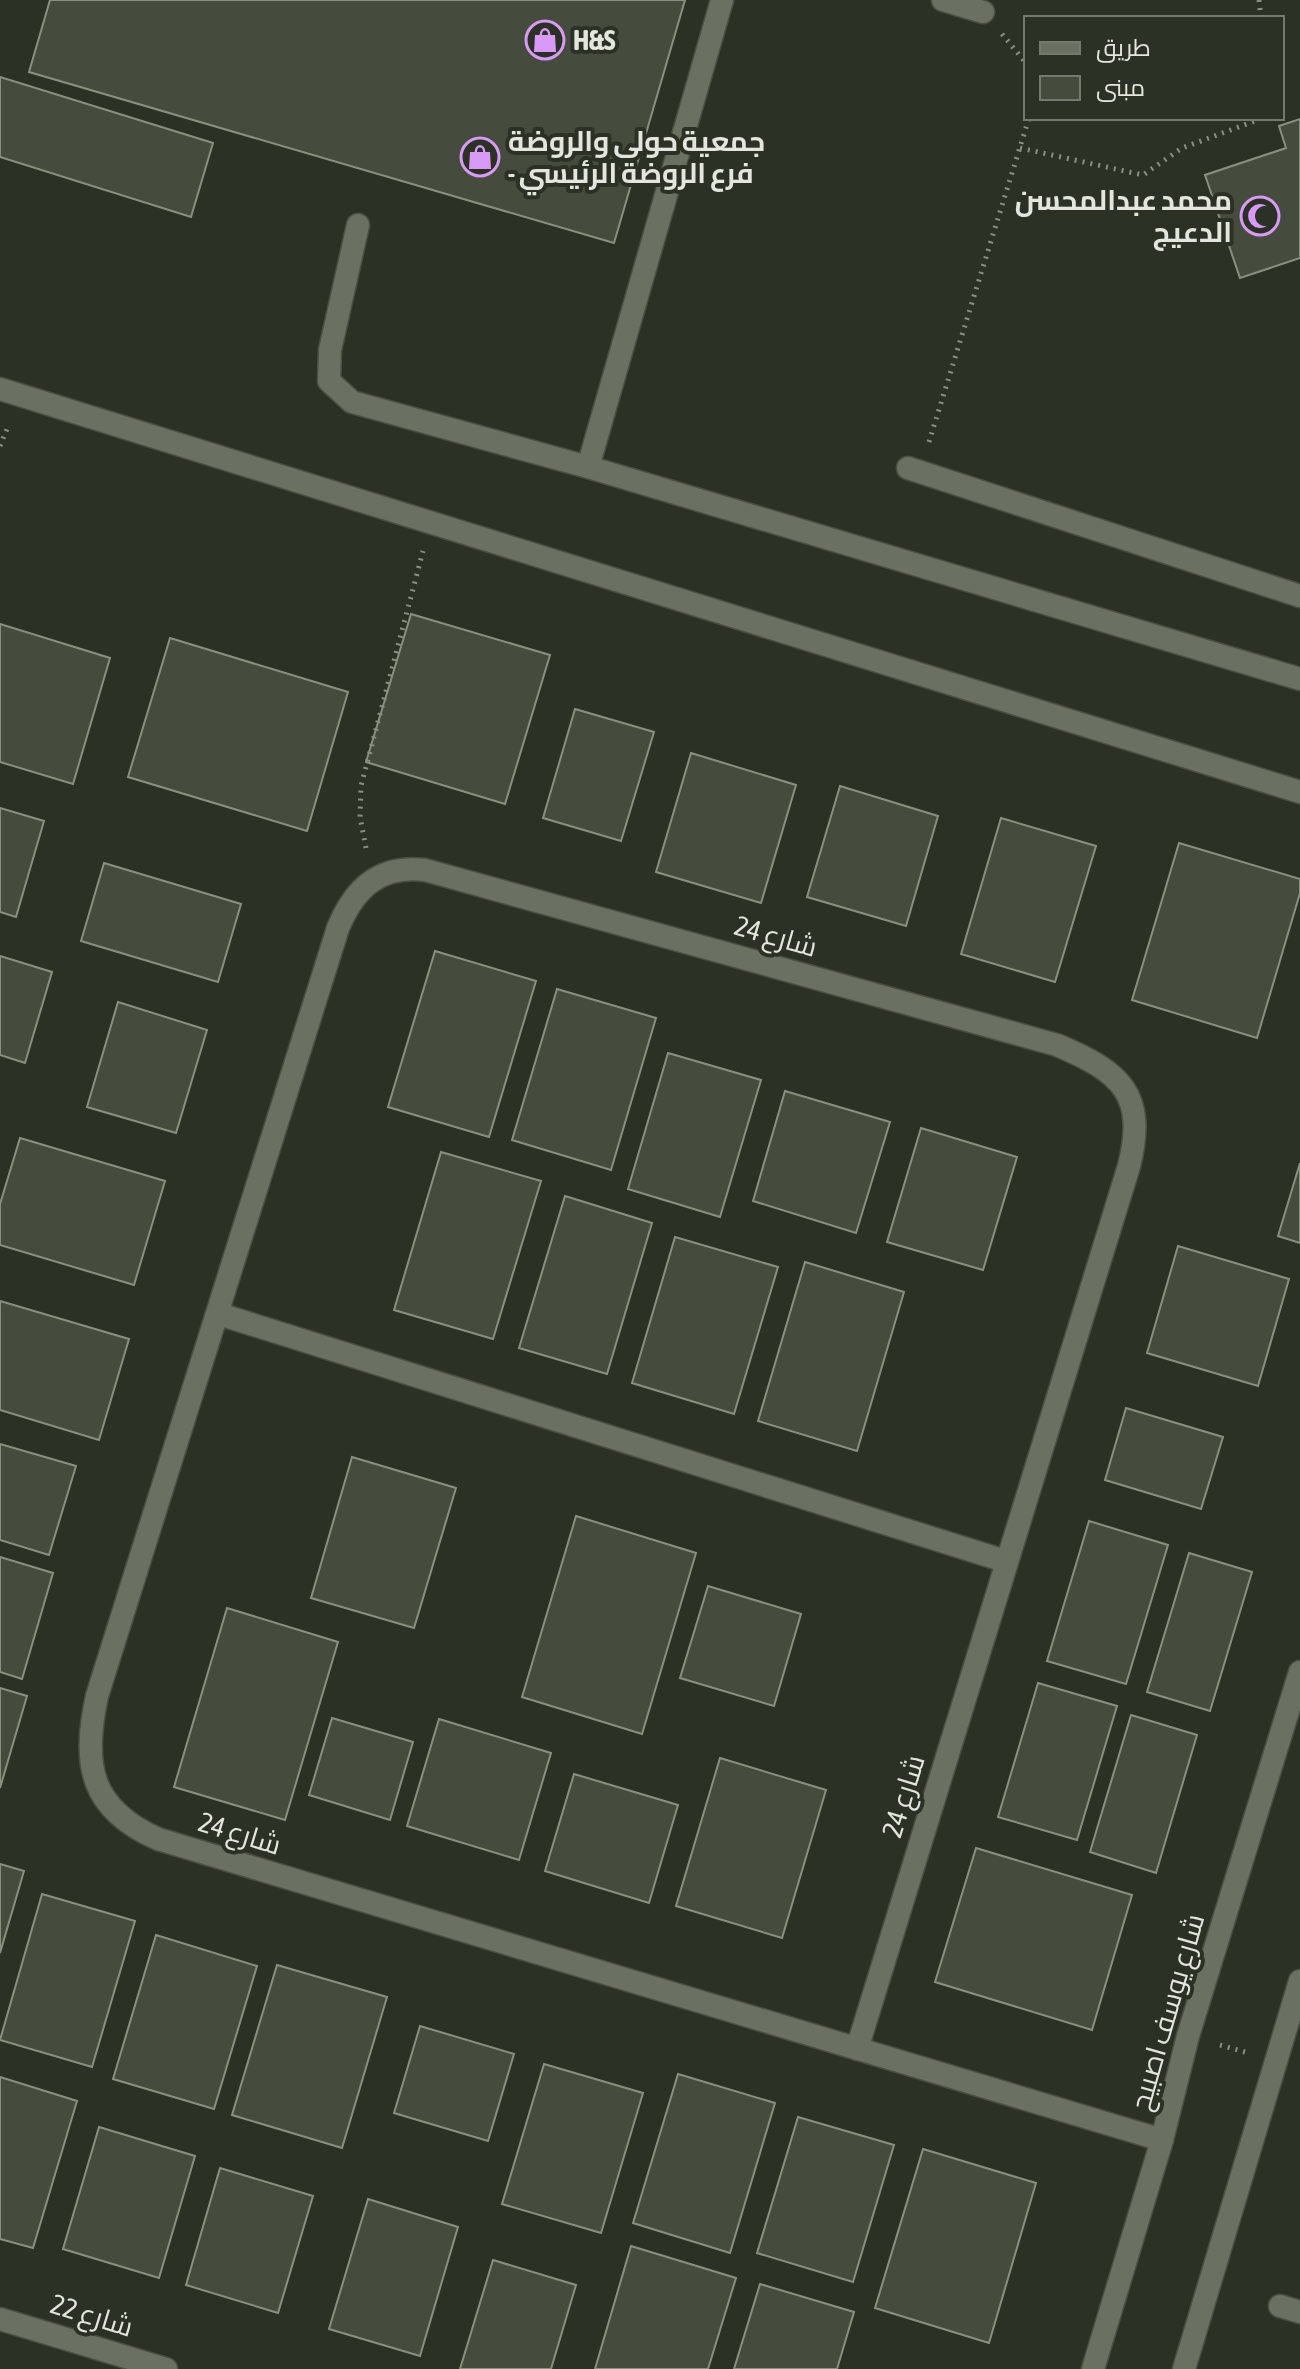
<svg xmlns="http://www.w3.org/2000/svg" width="1300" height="2369" font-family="'Asap Condensed',Cairo,sans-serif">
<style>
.building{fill:#454b3d;stroke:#899080;stroke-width:2}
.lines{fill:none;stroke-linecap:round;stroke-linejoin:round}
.service-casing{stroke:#4a4e43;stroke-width:25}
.minor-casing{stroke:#4a4e43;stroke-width:25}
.tertiary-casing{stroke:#4a4e43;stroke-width:25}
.path{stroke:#8a8f84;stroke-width:5;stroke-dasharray:2 6;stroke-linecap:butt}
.service{stroke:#6a7163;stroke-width:22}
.minor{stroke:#6a7163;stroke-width:22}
.tertiary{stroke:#6a7163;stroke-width:22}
.labels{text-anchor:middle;stroke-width:8;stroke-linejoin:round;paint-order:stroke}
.poi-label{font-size:28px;font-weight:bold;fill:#e2e6de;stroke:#2b3124;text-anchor:start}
.street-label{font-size:28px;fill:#e2e6de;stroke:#2b3124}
</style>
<rect width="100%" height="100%" fill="#2b3124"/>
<g class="building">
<polygon points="50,0 685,0 614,243 29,72"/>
<polygon points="0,77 213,143 191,217 0,157"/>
<polygon points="1300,119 1300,258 1240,278 1205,175 1286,148 1279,126"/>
<polygon points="411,614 550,655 505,804 366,762"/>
<polygon points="0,624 110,658 73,784 0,762"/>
<polygon points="170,638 348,692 307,831 128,777"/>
<polygon points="575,709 654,732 621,841 543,818"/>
<polygon points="691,753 796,785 761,903 656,872"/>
<polygon points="840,786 938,816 906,926 807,897"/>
<polygon points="0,808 44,821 16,917 0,912"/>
<polygon points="1001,818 1096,846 1055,982 961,954"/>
<polygon points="1179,843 1300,879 1300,893 1257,1038 1132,1000"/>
<polygon points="104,863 241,904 218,982 81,941"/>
<polygon points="435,951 536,981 489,1137 388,1107"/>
<polygon points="0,956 52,972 25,1063 0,1055"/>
<polygon points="557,989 656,1018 611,1170 512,1140"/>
<polygon points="118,1002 207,1030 176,1133 87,1107"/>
<polygon points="668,1053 761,1080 720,1217 628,1189"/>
<polygon points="785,1091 890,1122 856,1233 753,1201"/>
<polygon points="921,1128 1017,1157 983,1270 887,1242"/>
<polygon points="20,1138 165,1181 134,1285 0,1245 0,1204"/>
<polygon points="441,1152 541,1181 493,1339 394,1310"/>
<polygon points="1300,1163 1300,1243 1278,1236"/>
<polygon points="565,1196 652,1223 607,1374 519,1348"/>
<polygon points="675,1237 778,1267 734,1414 632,1383"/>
<polygon points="1178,1246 1289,1279 1258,1386 1147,1353"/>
<polygon points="805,1262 904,1292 857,1451 758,1421"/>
<polygon points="0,1301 129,1339 99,1440 0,1410"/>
<polygon points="1126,1408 1223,1437 1201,1509 1105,1480"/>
<polygon points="0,1444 76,1466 49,1555 0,1540"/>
<polygon points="352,1457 456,1488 414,1628 311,1598"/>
<polygon points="576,1516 696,1553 642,1734 522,1697"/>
<polygon points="1089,1521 1168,1545 1126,1684 1047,1661"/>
<polygon points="1189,1553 1252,1572 1210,1711 1147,1692"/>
<polygon points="0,1557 53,1573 22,1679 0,1672"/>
<polygon points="708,1586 801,1614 774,1706 680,1678"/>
<polygon points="227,1608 338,1642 285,1820 174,1787"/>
<polygon points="1038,1683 1117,1706 1077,1840 998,1817"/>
<polygon points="0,1688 27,1696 0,1788"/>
<polygon points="1131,1715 1197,1735 1156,1873 1090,1852"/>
<polygon points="332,1718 413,1742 390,1820 309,1795"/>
<polygon points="439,1719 551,1753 519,1860 407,1826"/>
<polygon points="720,1758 826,1790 782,1938 676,1906"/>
<polygon points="574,1774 678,1805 649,1903 545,1871"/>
<polygon points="976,1848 1132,1895 1092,2030 935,1982"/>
<polygon points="0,1864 24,1871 0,1953"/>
<polygon points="42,1894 135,1921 92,2067 0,2040"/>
<polygon points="156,1935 257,1966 214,2109 113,2079"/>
<polygon points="277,1965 387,1997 342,2148 232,2115"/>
<polygon points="420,2026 514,2054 488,2141 394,2113"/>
<polygon points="544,2064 643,2093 601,2233 502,2204"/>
<polygon points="678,2074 775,2103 730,2253 633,2223"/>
<polygon points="0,2077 77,2101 33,2248 0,2239"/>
<polygon points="798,2117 894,2145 853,2282 757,2253"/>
<polygon points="99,2127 195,2156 159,2278 63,2249"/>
<polygon points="923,2149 1036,2183 989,2343 875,2308"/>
<polygon points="220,2168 313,2196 278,2313 186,2285"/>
<polygon points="368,2199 458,2227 420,2356 329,2329"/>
<polygon points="631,2246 736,2278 708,2369 595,2369"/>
<polygon points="493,2260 576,2285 551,2369 460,2369"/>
<polygon points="760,2284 854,2312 837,2369 734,2369"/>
</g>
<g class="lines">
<g class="service-casing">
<g id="service">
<polyline points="722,0 588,467 1300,679"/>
<polyline points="943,0 983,12"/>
<polyline points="358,225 330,350 329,381 352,402 588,467"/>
<polyline points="0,389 1300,792"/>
<polyline points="908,468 1300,596"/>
<polyline points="1280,2306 1300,2312"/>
</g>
</g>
<g class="minor-casing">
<g id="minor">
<polyline points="219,1314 1005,1561"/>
<path d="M857 2049 1129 1166C1147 1094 1121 1072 1057 1045L425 870C380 865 355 887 338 928L97 1696C82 1765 90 1809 158 1839L1162 2140"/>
<polyline points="0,2319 166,2369"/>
</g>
</g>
<g class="tertiary-casing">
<g id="tertiary">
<polyline points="1093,2369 1162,2140 1188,2036 1300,1672"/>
<polyline points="1184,2369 1300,1981"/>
</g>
</g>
<g class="path">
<polyline points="1259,0 1261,18"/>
<polyline points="1002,34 1026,63"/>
<polyline points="1020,148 1143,175 1182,148 1255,121 1254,118"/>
<polyline points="929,442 1029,118"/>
<polyline points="0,446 9,424"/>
<polyline points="366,848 360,817 361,786 423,551"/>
<polyline points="1220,2045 1245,2052"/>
</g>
<use href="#service" class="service"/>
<use href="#minor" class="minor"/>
<use href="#tertiary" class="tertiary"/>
</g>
<defs>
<g id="shop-ring" transform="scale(2)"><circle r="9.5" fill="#2b3124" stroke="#d99af7" stroke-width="1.5"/><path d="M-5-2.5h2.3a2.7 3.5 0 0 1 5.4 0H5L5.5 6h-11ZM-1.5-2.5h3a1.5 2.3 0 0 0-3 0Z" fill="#d99af7"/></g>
<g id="mosque-ring" transform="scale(2)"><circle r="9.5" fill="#2b3124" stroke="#d99af7" stroke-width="1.5"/><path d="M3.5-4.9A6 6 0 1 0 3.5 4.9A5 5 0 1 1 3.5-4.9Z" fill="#d99af7"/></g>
</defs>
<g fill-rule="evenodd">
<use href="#shop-ring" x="545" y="40"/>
<use href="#shop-ring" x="480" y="157"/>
<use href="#mosque-ring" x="1260" y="216"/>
</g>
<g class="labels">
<g class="poi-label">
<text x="573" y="50">H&amp;S</text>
<text x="508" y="151">جمعية حولي والروضة<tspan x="508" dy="32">- فرع الروضة الرئيسي</tspan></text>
<text x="1232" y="210" text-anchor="end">محمد عبدالمحسن<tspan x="1232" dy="32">الدعيج</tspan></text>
</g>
<g class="street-label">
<text transform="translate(776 936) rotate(16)" y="10">شارع 24</text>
<text transform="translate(903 1796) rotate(-73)" y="10">شارع 24</text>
<text transform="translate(240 1833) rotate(17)" y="10">شارع 24</text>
<text transform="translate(1167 2012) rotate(-74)" y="10">شارع يوسف اصبيح</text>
<text transform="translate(92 2315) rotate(17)" y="10">شارع 22</text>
</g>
</g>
<rect x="1024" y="16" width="260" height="104" fill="#2b3124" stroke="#74796e" stroke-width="2"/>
<rect x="1040" y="42" width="40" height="12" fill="#6a7163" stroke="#74796e" stroke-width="2"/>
<text x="1096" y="56" font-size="24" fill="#e2e6de">طريق</text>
<rect x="1040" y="76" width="40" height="24" fill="#454b3d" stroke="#74796e" stroke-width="2"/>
<text x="1096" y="96" font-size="24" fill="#e2e6de">مبنى</text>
</svg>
